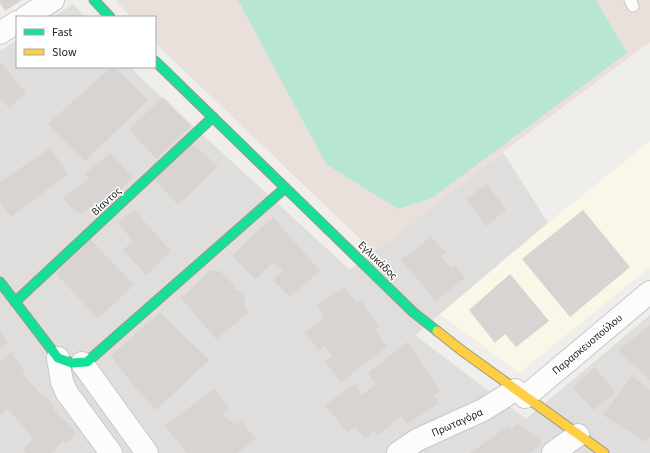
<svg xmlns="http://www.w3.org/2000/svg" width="650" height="453" font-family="'Source Sans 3',sans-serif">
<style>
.residential{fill:#dfdedc}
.education{fill:#f8f7e8}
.military{fill:#eae0db}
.pitch{fill:#b7e6d2}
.parking{fill:#e0dfde}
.building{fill:#d7d4d2}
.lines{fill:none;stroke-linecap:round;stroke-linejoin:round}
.lane-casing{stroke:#c9c8c7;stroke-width:13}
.street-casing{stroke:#c9c8c7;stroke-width:24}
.fast-casing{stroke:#999a82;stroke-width:11}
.slow-casing{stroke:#999a82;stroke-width:11}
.lane{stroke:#fdfcfc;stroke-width:11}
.street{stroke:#fdfcfc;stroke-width:22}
.fast{stroke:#16e098;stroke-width:9}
.slow{stroke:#ffcf43;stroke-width:9}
.labels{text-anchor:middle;stroke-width:3;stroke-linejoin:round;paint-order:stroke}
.street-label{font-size:11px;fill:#222;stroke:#fff}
</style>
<rect width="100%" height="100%" fill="#f0eeeb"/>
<g class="residential">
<polygon points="73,4 85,17 53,17"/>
<polygon points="17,40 17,67 131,67 142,79 350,270 503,152 548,223 415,335 526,419 650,315 650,453 0,453 0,51"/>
</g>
<polygon class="education" points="650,141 650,267 519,373 440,314 548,223"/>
<polygon class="military" points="115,0 650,0 650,42 503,152 374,252 155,43 155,17 131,17"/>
<polygon class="pitch" points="238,0 596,0 627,53 432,198 398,209 326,164"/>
<polygon class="parking" points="317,412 347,453 330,453 318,443 299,453 260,453"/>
<g class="building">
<polygon points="0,0 22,0 5,11 0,3"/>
<polygon points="0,62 26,93 9,108 0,98"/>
<polygon points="111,67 114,67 148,100 85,161 48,124"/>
<polygon points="163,97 191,126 156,159 129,129"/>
<polygon points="192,144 218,166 178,205 154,178"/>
<polygon points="50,148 68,174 11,217 0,202 0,182"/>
<polygon points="110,153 133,178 95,211 90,207 83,213 76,212 63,198 88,179 91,182 85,174"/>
<polygon points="487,184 506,210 486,226 466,199"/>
<polygon points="134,210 171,251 146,275 123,250 133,241 118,223"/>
<polygon points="583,210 630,267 570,317 522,259"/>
<polygon points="273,217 320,271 290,297 273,280 283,271 273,262 255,280 232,255"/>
<polygon points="431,237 446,253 440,256 451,268 455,265 465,278 436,301 401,260"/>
<polygon points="90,239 134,285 98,318 56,274"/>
<polygon points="210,271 220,271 235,286 232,289 237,289 245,298 244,305 248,313 216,339 181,298"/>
<polygon points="510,274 549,321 516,347 505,334 495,343 469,310"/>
<polygon points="345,287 357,304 361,301 379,327 375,330 387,347 341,382 325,361 332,356 325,346 319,350 304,333 325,318 317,305"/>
<polygon points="160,312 209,360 156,410 134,386 111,356"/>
<polygon points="650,325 650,380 618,350"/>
<polygon points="0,330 8,342 0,348"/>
<polygon points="407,342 440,391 434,395 439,403 407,424 401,416 378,435 373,431 365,438 355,427 347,432 325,405 355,384 362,395 376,384 368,373"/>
<polygon points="10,352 25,370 22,373 42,396 46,397 53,404 54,411 74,430 74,436 67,443 63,441 51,453 26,453 23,449 34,439 8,409 0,416 0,362"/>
<polygon points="595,368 615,392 593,410 573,387"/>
<polygon points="632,376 650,390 650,436 646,442 603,415"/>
<polygon points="214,389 229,408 223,415 235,425 241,421 256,439 237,453 187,453 165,426"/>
<polygon points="517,424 541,440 539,447 529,453 470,453 508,426 511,429"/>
</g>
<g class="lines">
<g class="lane-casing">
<polyline id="lane" points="630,0 633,6"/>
</g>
<g class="street-casing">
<g id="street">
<polyline points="26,17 53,0"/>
<polyline points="0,33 17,22"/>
<polyline points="58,358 62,382 67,393 111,453"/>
<polyline points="82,363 147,453"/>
<polyline points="525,397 650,292"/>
<polyline points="398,453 417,440 483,410 515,390"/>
<polyline points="553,453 578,435"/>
</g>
</g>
<g class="fast-casing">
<g id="fast">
<polyline points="94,0 110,17"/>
<polyline points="155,61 413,312 437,331"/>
<polyline points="0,282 58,358 72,363 87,362 285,188"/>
<polyline points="15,302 213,117"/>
</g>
</g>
<g class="slow-casing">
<polyline id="slow" points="437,331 461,350 604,453"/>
</g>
<use href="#lane" class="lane"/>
<use href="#street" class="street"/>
<use href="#fast" class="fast"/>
<use href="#slow" class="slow"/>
</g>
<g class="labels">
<g class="street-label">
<text transform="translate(106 201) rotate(-43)" y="4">Βίαντος</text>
<text transform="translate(378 260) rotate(44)" y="4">Εγλυκάδος</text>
<text transform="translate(587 344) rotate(-40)" y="4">Παρασκευοπούλου</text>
<text transform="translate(457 422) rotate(-24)" y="4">Πρωταγόρα</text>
</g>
</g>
<rect x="16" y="16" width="140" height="52" fill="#ffffff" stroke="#a7a7a7"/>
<rect x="24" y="29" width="20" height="6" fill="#16e098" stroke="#a7a7a7"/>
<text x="52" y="36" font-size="12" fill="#222222">Fast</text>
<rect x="24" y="49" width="20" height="6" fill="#ffcf43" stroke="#a7a7a7"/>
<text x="52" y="56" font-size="12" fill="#222222">Slow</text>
</svg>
